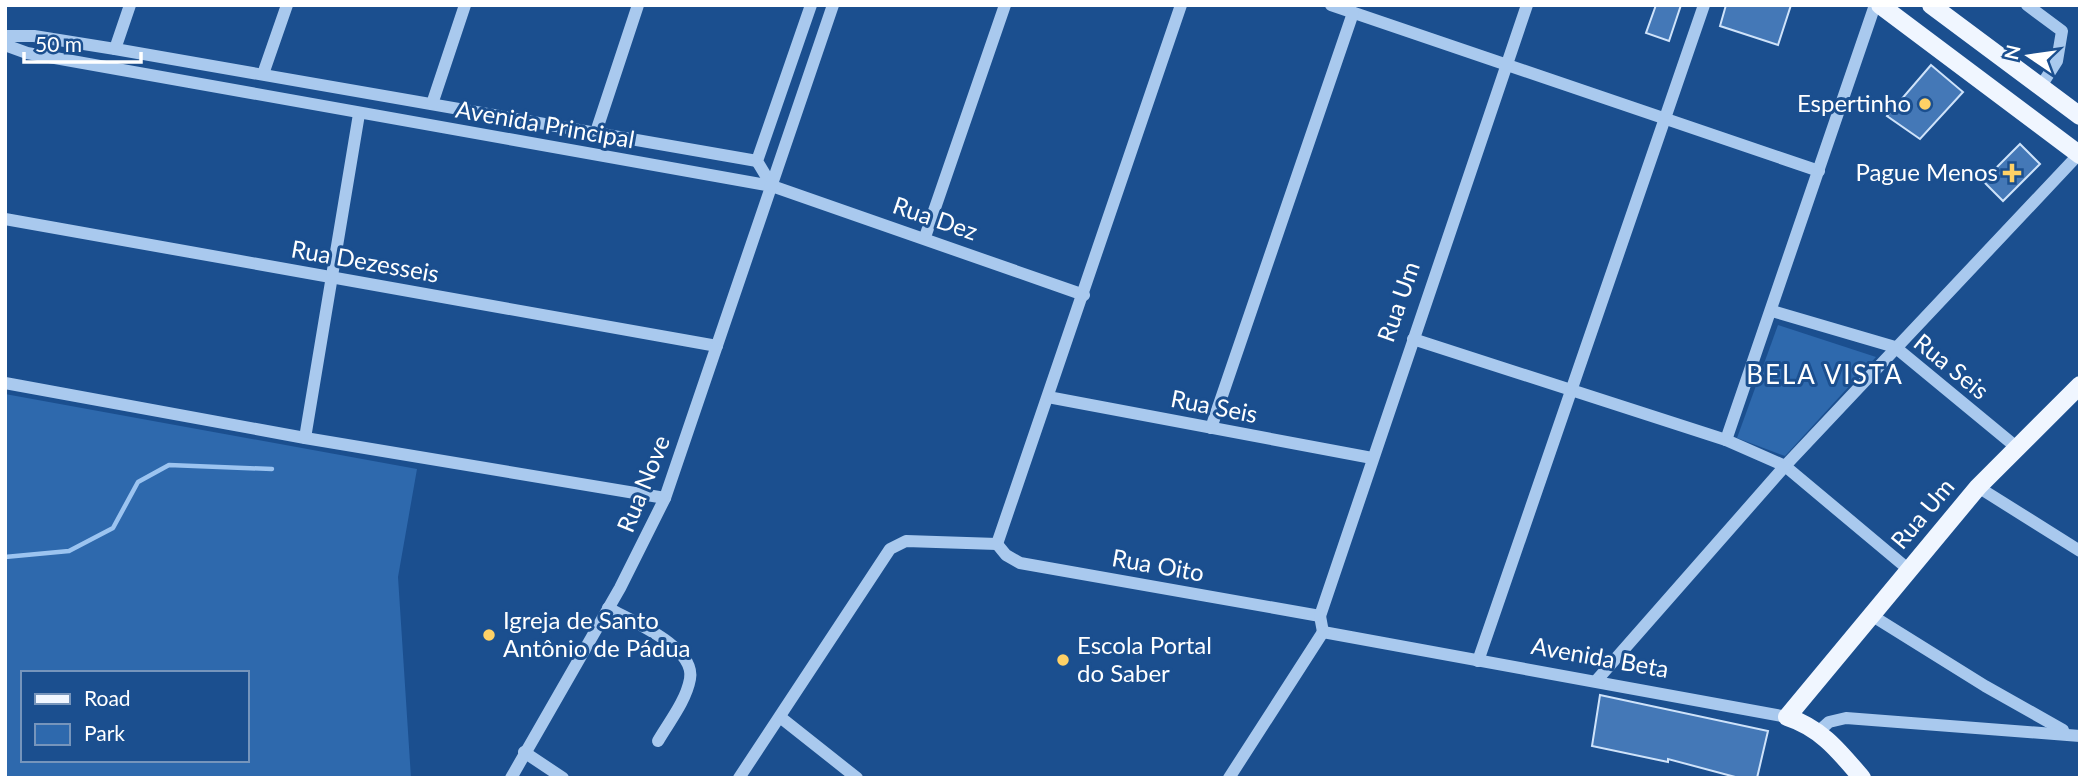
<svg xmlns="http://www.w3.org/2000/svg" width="2085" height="783" font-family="Lato,sans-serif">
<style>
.green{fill:#2e69ad;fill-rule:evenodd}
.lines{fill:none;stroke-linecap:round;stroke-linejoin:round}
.stream{stroke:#9cc4f0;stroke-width:4.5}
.building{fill:#4478b7;stroke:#cfe3fa;stroke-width:2}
.minor{stroke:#a9c9ee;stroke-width:12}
.major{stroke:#f0f6ff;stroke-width:18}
.poi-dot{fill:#ffd166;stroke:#1b4f8f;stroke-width:2.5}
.labels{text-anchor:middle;stroke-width:6;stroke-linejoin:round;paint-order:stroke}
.poi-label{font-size:24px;fill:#fff;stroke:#1b4f8f;text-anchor:end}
.street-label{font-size:24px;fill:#fff;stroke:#1b4f8f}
.neighbourhood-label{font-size:26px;letter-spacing:2px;fill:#fff;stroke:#1b4f8f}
</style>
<rect width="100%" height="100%" fill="#1b4f8f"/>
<g class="green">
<polygon points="1778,325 1876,357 1785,456 1737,438"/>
<path d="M5 394 417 469 398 577 411 778H5ZM23 673H247V760H23Z"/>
</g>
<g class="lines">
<polyline class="stream" points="5,557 69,551 113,528 138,482 169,465 272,469"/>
</g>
<g class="building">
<polygon points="1656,5 1681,5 1669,41 1646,33"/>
<polygon points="1726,5 1791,5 1778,45 1720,26"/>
<polygon points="1931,65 1963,92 1920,139 1887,116"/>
<polygon points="2020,144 2040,164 2003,201 1983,181"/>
<polygon points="1600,695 1768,731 1757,778 1739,778 1668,759 1668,762 1592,746"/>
</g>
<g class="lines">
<g class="minor">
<polyline points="1331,5 1819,171"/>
<polyline points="2027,5 2062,31 2057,61 2041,86"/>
<polyline points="5,36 34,36 115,49 757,161"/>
<polyline points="5,45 27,53 772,186 1084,295"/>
<polyline points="115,49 130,5"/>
<polyline points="263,74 287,5"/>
<polyline points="432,104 465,5"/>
<polyline points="596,132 638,5"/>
<polyline points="772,186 757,161 811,5"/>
<polyline points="5,219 717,346"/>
<polyline points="925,237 1005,5"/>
<polyline points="1772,311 1895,347 2015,446"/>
<polyline points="1413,339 1726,440 1785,466 1908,569"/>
<polyline points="5,383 305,438 665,498"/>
<polyline points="1048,397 1372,458"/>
<polyline points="1211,428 1353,13"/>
<polyline points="305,438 359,114"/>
<polyline points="1726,440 1875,5"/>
<polyline points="1978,487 2080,551"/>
<polyline points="997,544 1181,5"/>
<polyline points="997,544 1006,555 1020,563 1320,616"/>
<path d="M608 608C631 621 696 647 690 679 686 701 669 722 658 741"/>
<polyline points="1871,615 1985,686 2063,730"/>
<polyline points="1320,616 1527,5"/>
<polyline points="1320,616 1323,632 1787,717"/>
<polyline points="1478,661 1704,5"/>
<polyline points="1596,681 1785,466 2079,154"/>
<polyline points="780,717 857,778"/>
<polyline points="1819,731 1829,722 1846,718 2080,736"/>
<polyline points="524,752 563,778"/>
<polyline points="511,778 620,588 665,498 833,5"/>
<polyline points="739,778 890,549 906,541 997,544"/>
<polyline points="1229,778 1323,632"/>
</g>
<g class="major">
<polyline points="1880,5 2080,155"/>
<polyline points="1931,5 2080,116"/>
<path d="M1862 778C1839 751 1821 728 1787 717L1978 487 2080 385"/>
</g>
</g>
<g class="poi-dot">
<circle cx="1925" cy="104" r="7"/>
<path d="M2008.5 162.5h7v7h7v7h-7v7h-7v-7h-7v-7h7z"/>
<circle cx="489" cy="635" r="7"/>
<circle cx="1063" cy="660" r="7"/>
</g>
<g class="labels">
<g class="poi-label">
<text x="1911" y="112">Espertinho</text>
<text x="1998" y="181">Pague Menos</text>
<text x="503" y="629" text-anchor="start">Igreja de Santo<tspan x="503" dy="28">Antônio de Pádua</tspan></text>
<text x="1077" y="654" text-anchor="start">Escola Portal<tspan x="1077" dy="28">do Saber</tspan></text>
</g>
<g class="street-label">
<text transform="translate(545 125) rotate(10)" y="8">Avenida Principal</text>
<text transform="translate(935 219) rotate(19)" y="8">Rua Dez</text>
<text transform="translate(365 262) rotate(10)" y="8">Rua Dezesseis</text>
<text transform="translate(1399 302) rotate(-71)" y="8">Rua Um</text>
<text transform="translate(1951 367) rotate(39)" y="8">Rua Seis</text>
<text transform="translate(1214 407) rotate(11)" y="8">Rua Seis</text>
<text transform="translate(644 484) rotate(-68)" y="8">Rua Nove</text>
<text transform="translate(1923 514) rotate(-50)" y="8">Rua Um</text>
<text transform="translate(1158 566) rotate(10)" y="8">Rua Oito</text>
<text transform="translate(1600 658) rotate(10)" y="8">Avenida Beta</text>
</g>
<g class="neighbourhood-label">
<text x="1825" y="384">BELA VISTA</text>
</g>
</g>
<rect width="2085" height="783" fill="none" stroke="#ffffff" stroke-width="14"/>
<rect x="21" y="671" width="228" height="91" fill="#1b4f8f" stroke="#7695bc" stroke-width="2"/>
<rect x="35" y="694" width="35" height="10" fill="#f0f6ff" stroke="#7695bc" stroke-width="2"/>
<text x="84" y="706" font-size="21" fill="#ffffff">Road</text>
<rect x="35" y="724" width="35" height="21" fill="#2e69ad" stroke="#7695bc" stroke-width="2"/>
<text x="84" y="741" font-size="21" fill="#ffffff">Park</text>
<g transform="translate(2029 56) rotate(283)" stroke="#1b4f8f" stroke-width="5" paint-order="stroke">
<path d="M0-5L12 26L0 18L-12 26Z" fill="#ffffff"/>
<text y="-10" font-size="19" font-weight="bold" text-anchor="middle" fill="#ffffff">N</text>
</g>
<path d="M24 52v10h117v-10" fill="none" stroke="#ffffff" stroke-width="3.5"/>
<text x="35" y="52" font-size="21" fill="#ffffff" stroke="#1b4f8f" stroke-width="5" paint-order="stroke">50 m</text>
</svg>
